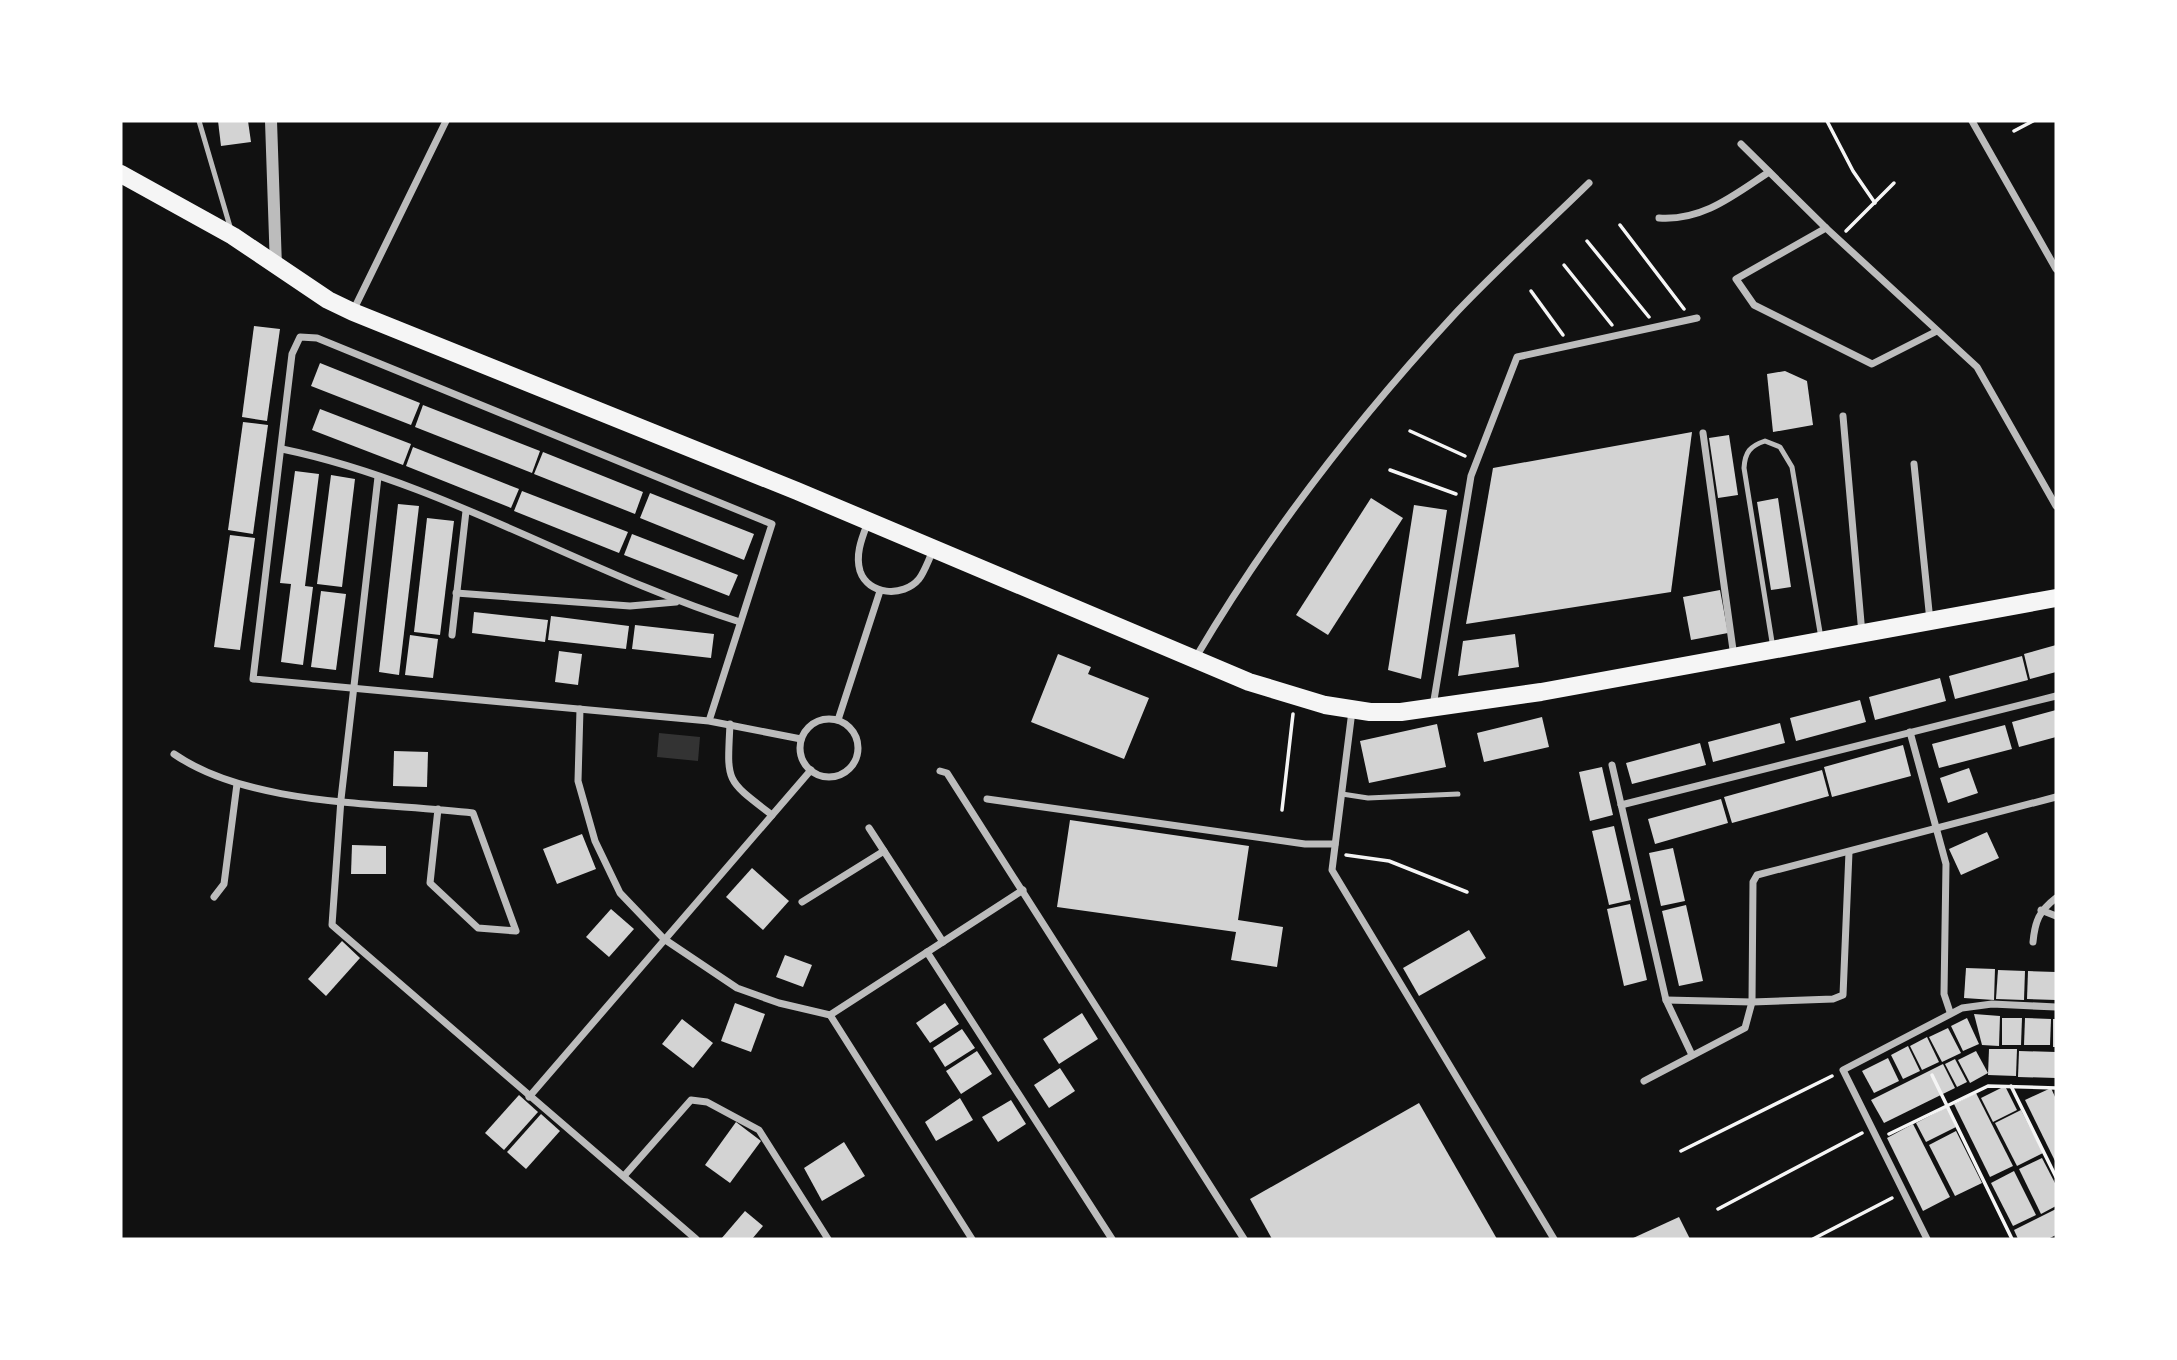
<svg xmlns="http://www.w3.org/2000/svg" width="2177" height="1360" font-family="'Source Sans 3',sans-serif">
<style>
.water{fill:#333}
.building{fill:#d3d3d3}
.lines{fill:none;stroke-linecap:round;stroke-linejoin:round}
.path{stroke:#f5f5f5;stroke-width:3.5}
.service{stroke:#bcbcbc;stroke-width:5}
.minor{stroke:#bcbcbc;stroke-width:7}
.tertiary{stroke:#bcbcbc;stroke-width:12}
.primary{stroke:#f5f5f5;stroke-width:18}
</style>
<rect width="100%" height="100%" fill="#111"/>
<polygon class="water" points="659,733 700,737 698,761 657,757"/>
<g class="building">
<polygon points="218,121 248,121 251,142 221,146"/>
<polygon points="254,326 280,329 267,421 242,417"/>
<polygon points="320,363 420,403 411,425 311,386"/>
<polygon points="1785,371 1807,381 1813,425 1773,432 1767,374"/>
<polygon points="423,405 540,451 532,473 415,427"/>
<polygon points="320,409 411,444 403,465 312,430"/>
<polygon points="243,422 268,425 253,534 228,530"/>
<polygon points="1692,432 1671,592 1466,624 1493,468"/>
<polygon points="1729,435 1738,495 1718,498 1709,438"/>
<polygon points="413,447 519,489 511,508 406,466"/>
<polygon points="543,452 643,492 635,514 534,474"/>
<polygon points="295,471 319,474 305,586 313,587 303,665 281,662 291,584 280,583"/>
<polygon points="331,475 355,479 342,587 317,584"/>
<polygon points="522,491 628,532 619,553 514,511"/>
<polygon points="650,493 754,534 744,560 640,518"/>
<polygon points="1371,498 1403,518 1328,635 1296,615"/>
<polygon points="1778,498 1791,587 1771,590 1757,502"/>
<polygon points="398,504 419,506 399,675 379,672"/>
<polygon points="1414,505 1447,510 1421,679 1388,670"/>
<polygon points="427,518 454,521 440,635 414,632"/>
<polygon points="632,534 738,575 729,596 624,555"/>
<polygon points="230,535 255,538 240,650 214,647"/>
<polygon points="1720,590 1728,633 1691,640 1683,597"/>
<polygon points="321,591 346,594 336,670 311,667"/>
<polygon points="474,612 548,620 545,642 472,633"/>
<polygon points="551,616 629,626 626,649 548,640"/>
<polygon points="635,625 714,634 711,658 632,649"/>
<polygon points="1515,634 1519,667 1458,676 1463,641"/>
<polygon points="410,635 438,639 433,678 405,675"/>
<polygon points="2056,645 2056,672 2030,679 2024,654"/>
<polygon points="559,651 582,654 578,685 555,682"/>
<polygon points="1058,654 1091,667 1088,674 1149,698 1124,759 1031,722"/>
<polygon points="2022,656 2028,680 1955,699 1949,676"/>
<polygon points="1940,678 1946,701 1875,720 1869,697"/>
<polygon points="1860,700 1866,722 1796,741 1790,718"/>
<polygon points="2056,710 2056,737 2019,747 2012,722"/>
<polygon points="1542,717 1549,747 1484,762 1477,733"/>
<polygon points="1780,723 1785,743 1713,762 1708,742"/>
<polygon points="1437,724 1446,767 1369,783 1360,741"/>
<polygon points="2005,725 2012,749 1939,768 1932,744"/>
<polygon points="1700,743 1706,765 1632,784 1626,763"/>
<polygon points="1903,745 1911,776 1832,797 1824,767"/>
<polygon points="394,751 428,752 427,787 393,786"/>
<polygon points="1602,767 1613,815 1590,821 1579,772"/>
<polygon points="1969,768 1978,793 1948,803 1940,778"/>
<polygon points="1822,770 1829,796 1732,823 1724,797"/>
<polygon points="1721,799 1728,823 1655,844 1648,819"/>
<polygon points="1070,820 1249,846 1238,920 1283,927 1277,967 1231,960 1236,932 1057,907"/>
<polygon points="1614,826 1631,900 1609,905 1592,831"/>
<polygon points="1987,832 1999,858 1961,875 1949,849"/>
<polygon points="582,834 596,869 557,884 543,849"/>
<polygon points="352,845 386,846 386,874 351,874"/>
<polygon points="1673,848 1685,901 1661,906 1649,853"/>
<polygon points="752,868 789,901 763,930 726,897"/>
<polygon points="1630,904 1647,980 1624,986 1607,909"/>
<polygon points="1686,905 1703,981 1679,986 1662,911"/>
<polygon points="611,909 634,929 609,957 586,937"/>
<polygon points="1469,930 1486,958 1419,996 1403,968"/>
<polygon points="342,941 360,958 326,996 308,979"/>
<polygon points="785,955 812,965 803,987 776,977"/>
<polygon points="1966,968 1995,969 1994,1000 1964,998"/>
<polygon points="1998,970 2025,971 2024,1000 1996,999"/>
<polygon points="2028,971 2056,972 2056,1000 2027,999"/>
<polygon points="735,1003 765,1014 751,1052 721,1041"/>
<polygon points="945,1003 959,1024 930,1043 916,1023"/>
<polygon points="1082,1013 1098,1039 1059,1064 1043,1039"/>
<polygon points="1974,1014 2000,1016 1999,1046 1982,1045"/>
<polygon points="1967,1018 1979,1044 1963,1051 1951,1026"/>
<polygon points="2002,1018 2022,1018 2021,1045 2002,1045"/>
<polygon points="2025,1018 2051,1019 2050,1045 2024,1045"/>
<polygon points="682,1019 713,1043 693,1068 662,1044"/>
<rect x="2053" y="1019" width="3" height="28"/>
<polygon points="1948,1028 1961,1053 1942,1062 1929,1037"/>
<polygon points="962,1029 975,1048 945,1067 933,1048"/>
<polygon points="1927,1037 1939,1062 1922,1070 1910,1046"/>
<polygon points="1908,1046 1920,1071 1903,1079 1891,1055"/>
<polygon points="1989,1049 2017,1049 2016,1076 1988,1075"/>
<polygon points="977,1051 992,1074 961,1094 946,1071"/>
<polygon points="1976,1051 1988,1073 1970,1083 1958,1060"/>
<polygon points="2019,1051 2056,1052 2056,1078 2018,1077"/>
<polygon points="1888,1058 1899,1081 1874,1093 1862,1071"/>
<polygon points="1955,1059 1967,1082 1957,1087 1945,1064"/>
<polygon points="1943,1064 1955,1088 1884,1123 1871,1100"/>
<polygon points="1060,1068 1075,1091 1049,1108 1034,1085"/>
<polygon points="2005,1086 2017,1110 1993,1122 1981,1098"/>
<polygon points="2051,1088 2056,1099 2056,1163 2025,1100"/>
<polygon points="1976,1093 2013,1166 1990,1177 1954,1104"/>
<polygon points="519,1095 538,1112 504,1150 485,1133"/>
<polygon points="960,1098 973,1120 936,1141 925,1122"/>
<polygon points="1011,1100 1026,1124 998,1142 982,1117"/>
<polygon points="1419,1103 1497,1239 1272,1239 1250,1199"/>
<polygon points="1947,1107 1956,1127 1926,1142 1916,1123"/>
<polygon points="2021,1110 2043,1153 2017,1166 1995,1123"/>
<polygon points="541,1114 560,1131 526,1169 507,1152"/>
<polygon points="736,1122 761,1141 730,1183 705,1165"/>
<polygon points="1913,1124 1950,1197 1923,1211 1887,1138"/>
<polygon points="1956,1131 1982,1183 1955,1196 1929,1145"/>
<polygon points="844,1142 865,1176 822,1201 804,1168"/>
<polygon points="2042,1158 2056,1185 2056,1206 2041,1214 2019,1169"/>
<polygon points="2014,1171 2036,1215 2013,1226 1991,1183"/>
<polygon points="2056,1209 2056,1235 2048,1239 2018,1239 2014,1230"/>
<polygon points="745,1211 763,1226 752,1239 721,1239"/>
<polygon points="1679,1217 1690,1239 1631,1239"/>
</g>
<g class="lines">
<g class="path">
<polyline points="1827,121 1853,171 1875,203"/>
<polyline points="2014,131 2033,121"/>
<polyline points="1620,225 1684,309"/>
<polyline points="1846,231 1894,183"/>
<polyline points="1587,241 1649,317"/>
<polyline points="1564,265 1612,325"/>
<polyline points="1531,291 1563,335"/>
<polyline points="1410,431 1465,456"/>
<polyline points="1390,470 1456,494"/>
<polyline points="1282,810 1293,714"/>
<polyline points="1346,855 1389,861 1467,892"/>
<polyline points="1932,1075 2012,1239"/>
<polyline points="2011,1086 2056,1177"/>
<polyline points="1889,1134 1988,1086 2056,1088"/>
<polyline points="1681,1151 1832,1076"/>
<polyline points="1718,1209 1862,1133"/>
<polyline points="1813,1239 1892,1198"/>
</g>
<g class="service">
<polyline points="199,121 231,230"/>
<path d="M1773 648 1744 468C1745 452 1750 446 1765 441L1780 447 1792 467 1821 638"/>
<polyline points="1342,794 1368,798 1458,794"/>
</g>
<g class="minor">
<polyline points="1972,121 2056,269"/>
<polyline points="1741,144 1826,228 1977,367 2056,506"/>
<path d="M1659 218C1703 221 1734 195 1769 172"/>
<polyline points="1826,228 1736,279 1754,305 1872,364 1937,331"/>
<polyline points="353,311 446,121"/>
<polyline points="1843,416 1862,634"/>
<polyline points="1703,433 1734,657"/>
<path d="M282 449C442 482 585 573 740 622"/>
<polyline points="1914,464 1930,621"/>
<polyline points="378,477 341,799 332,925 696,1239"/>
<path d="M868 522C862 538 855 554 860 571 868 595 903 598 919 579 925 571 929 558 934 549"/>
<polyline points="456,593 630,606 676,602"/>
<polyline points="452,635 466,511"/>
<path d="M1196 657C1268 535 1355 422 1452 317 1495 271 1543 228 1589 183"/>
<polyline points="1433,706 1471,476 1517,357 1697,318"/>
<polyline points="580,709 578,781 595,841 620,893 664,939 737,988 779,1003 830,1015 972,1239"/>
<polyline points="1352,711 1332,870 1554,1239"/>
<circle cx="829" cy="748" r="29"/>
<polyline points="838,720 880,591"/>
<polyline points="709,721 772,524 317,338 300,337 292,354 253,679 709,721 801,739"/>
<path d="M730 724C727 783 725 779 772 815"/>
<polyline points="1910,732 1946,864 1944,994 1950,1012"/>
<path d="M174 754C251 807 381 802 473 813L516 931 478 928 430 883 438 809"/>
<polyline points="1612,765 1666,1000 1692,1055"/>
<polyline points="940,771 947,773 1244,1239"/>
<polyline points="987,799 1305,844 1335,844"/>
<polyline points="1621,805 2056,696"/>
<polyline points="869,828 943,942"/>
<polyline points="214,897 224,884 237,784"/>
<polyline points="802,902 884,851"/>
<polyline points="2041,910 2056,916"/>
<path d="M2033 942C2035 921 2039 911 2056 898"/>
<polyline points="927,952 1112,1239"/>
<polyline points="1666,1000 1752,1002 1833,999 1843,995 1849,852"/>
<polyline points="830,1015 1023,890"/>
<polyline points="1644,1081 1745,1028 1752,1002 1753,882 1757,875 2056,797"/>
<polyline points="529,1097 811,770"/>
<polyline points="624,1176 691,1100 707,1102 759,1130 828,1239"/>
<polyline points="1927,1239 1843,1070 1962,1008 1992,1004 2056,1007"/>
</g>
<polyline class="tertiary" points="271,121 276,267"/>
<polyline class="primary" points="121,174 233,236 328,300 353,312 797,491 1249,682 1325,705 1370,712 1401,712 1541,692 2056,598"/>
</g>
<rect width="2177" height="1360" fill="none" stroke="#ffffff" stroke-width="245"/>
</svg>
